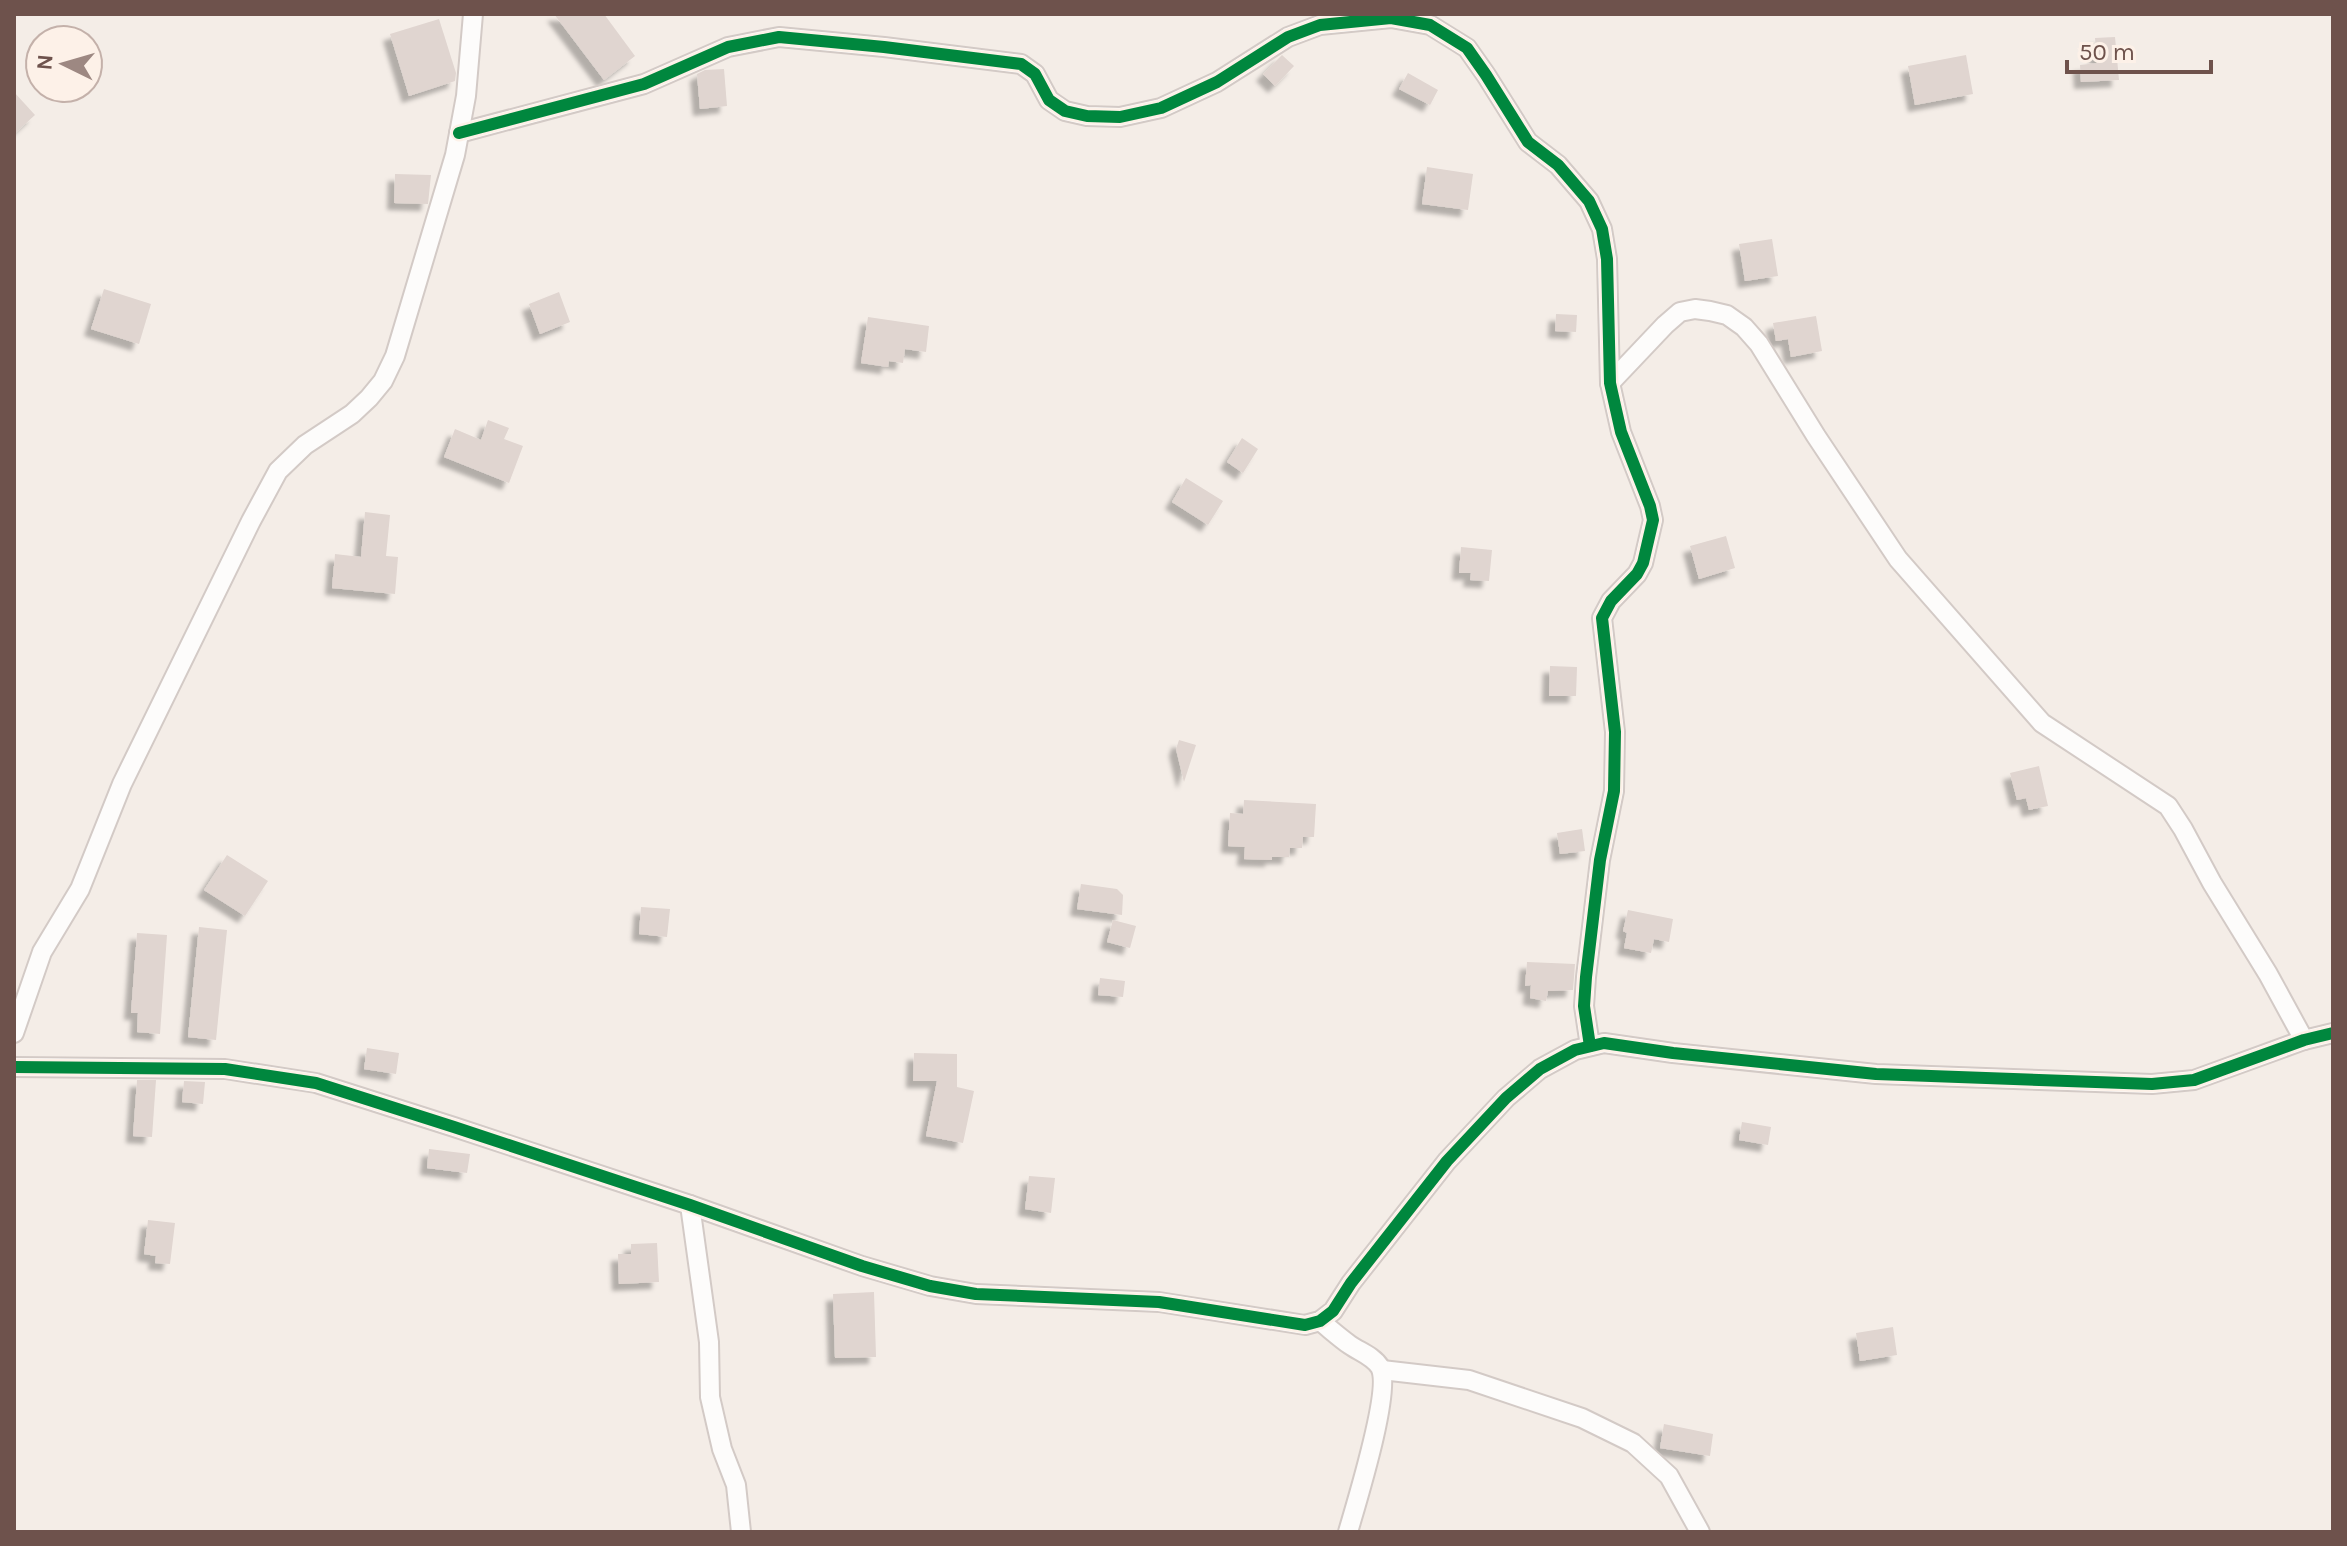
<svg xmlns="http://www.w3.org/2000/svg" width="2347" height="1546" font-family="Karla,sans-serif">
<style>
.building{fill:#e0d5d0;filter:url(#shadow)}
.lines{fill:none;stroke-linecap:round;stroke-linejoin:round}
.minor-casing{stroke:#d3cac6;stroke-width:22}
.minor{stroke:#fdfcfb;stroke-width:18}
.cycleway-casing{stroke:#fdf1e8;stroke-width:17}
.cycleway{stroke:#00873e;stroke-width:12}
</style>
<defs>
<filter id="shadow"><feDropShadow dx="-7" dy="7" stdDeviation="2" flood-color="#0004"/></filter>
</defs>
<rect width="100%" height="100%" fill="#f4ede7"/>
<g class="building">
<polygon points="554,14 604,14 635,56 604,80"/>
<polygon points="439,19 456,73 455,81 409,96 390,34"/>
<polygon points="2115,37 2119,80 2081,82 2080,65 2097,63 2095,38"/>
<polygon points="1282,55 1294,66 1275,86 1263,74"/>
<polygon points="1966,55 1973,94 1915,105 1908,66"/>
<polygon points="724,69 727,106 700,109 697,74 705,70"/>
<polygon points="1408,73 1438,90 1430,105 1399,89"/>
<polygon points="14,92 35,115 14,134"/>
<polygon points="1427,167 1473,174 1468,210 1422,204"/>
<polygon points="395,174 431,175 428,204 394,203"/>
<polygon points="1772,239 1778,276 1745,281 1739,244"/>
<polygon points="104,289 151,304 139,344 91,329"/>
<polygon points="559,292 570,322 540,334 529,304"/>
<polygon points="1556,314 1577,315 1576,332 1555,331"/>
<polygon points="1816,316 1822,351 1791,357 1788,339 1776,341 1773,323"/>
<polygon points="868,317 929,326 926,352 905,349 903,363 889,361 888,367 861,363"/>
<polygon points="488,420 509,428 504,439 523,446 509,483 444,457 455,429 481,440"/>
<polygon points="1242,438 1258,449 1243,473 1227,462"/>
<polygon points="1186,478 1223,501 1208,525 1172,502"/>
<polygon points="365,512 390,515 386,556 398,557 395,594 332,588 335,554 361,557"/>
<polygon points="1726,536 1735,568 1699,579 1690,546"/>
<polygon points="1461,547 1492,550 1489,581 1470,580 1471,573 1459,573"/>
<polygon points="1550,666 1577,667 1576,696 1549,696"/>
<polygon points="1179,740 1196,745 1184,782 1176,749"/>
<polygon points="2039,766 2048,806 2029,810 2026,798 2017,800 2010,773"/>
<polygon points="1244,800 1316,804 1314,837 1303,837 1302,848 1290,848 1289,857 1272,857 1272,860 1244,859 1245,847 1228,846 1230,813 1243,814"/>
<polygon points="1582,829 1585,851 1560,854 1557,833"/>
<polygon points="227,855 268,881 245,916 204,890"/>
<polygon points="1081,884 1117,889 1123,895 1122,915 1077,909"/>
<polygon points="641,907 670,909 667,937 639,934"/>
<polygon points="1628,910 1673,919 1669,942 1654,939 1651,953 1624,948 1627,933 1623,931"/>
<polygon points="1113,920 1136,926 1130,948 1107,942"/>
<polygon points="199,927 227,930 216,1040 188,1037"/>
<polygon points="137,933 167,935 160,1034 137,1032 138,1013 131,1013"/>
<polygon points="1527,962 1575,964 1573,990 1548,991 1546,1001 1530,998 1531,985 1525,986"/>
<polygon points="1100,978 1125,981 1123,997 1098,995"/>
<polygon points="367,1048 399,1053 396,1074 364,1069"/>
<polygon points="914,1053 957,1054 957,1087 974,1091 963,1143 926,1136 937,1081 913,1081"/>
<polygon points="137,1080 156,1080 152,1137 133,1136"/>
<polygon points="184,1081 205,1082 203,1104 182,1102"/>
<polygon points="1742,1122 1771,1127 1768,1145 1739,1140"/>
<polygon points="429,1149 470,1154 467,1173 427,1168"/>
<polygon points="1029,1176 1055,1178 1051,1213 1025,1209"/>
<polygon points="148,1220 175,1223 170,1264 155,1263 156,1256 144,1254"/>
<polygon points="657,1243 659,1282 619,1284 618,1254 631,1254 631,1244"/>
<polygon points="874,1292 876,1357 835,1358 833,1294"/>
<polygon points="1893,1327 1897,1355 1860,1361 1856,1333"/>
<polygon points="1664,1424 1713,1434 1710,1456 1660,1448"/>
</g>
<g class="lines">
<g class="minor-casing">
<g id="minor">
<polyline points="459,133 644,84 728,47 779,37 884,47 1021,64 1035,74 1049,100 1065,111 1087,116 1120,117 1161,108 1217,82 1288,37 1320,25 1391,18 1430,25 1467,48 1486,75 1528,142 1558,165 1589,201 1602,229 1607,259 1610,383 1621,432 1650,506 1653,520 1643,563 1637,574 1611,601 1602,618 1615,732 1614,791 1600,860 1586,977 1584,1006 1590,1046"/>
<polyline points="1610,383 1665,325 1680,312 1695,309 1710,311 1727,315 1744,327 1759,344 1816,436 1898,559 2042,723 2168,806 2183,829 2212,883 2268,974 2304,1040"/>
<polyline points="14,1033 42,952 80,889 122,784 251,521 278,471 305,445 352,414 369,398 383,381 395,356 455,155 466,96 473,14"/>
<polyline points="14,1067 225,1069 316,1083 454,1127 690,1205 862,1266 930,1286 976,1294 1159,1302 1305,1325 1320,1321 1333,1311 1351,1283 1447,1161 1506,1098 1540,1069 1575,1050 1604,1043 1673,1053 1876,1074 2152,1084 2194,1080 2304,1040 2333,1033"/>
<polyline points="690,1205 709,1342 710,1397 722,1449 736,1485 741,1532"/>
<path d="M1320 1321C1330 1329 1340 1338 1350 1345 1360 1352 1373 1356 1380 1367 1392 1389 1356 1504 1348 1532"/>
<polyline points="1382,1370 1469,1380 1582,1418 1633,1443 1669,1476 1700,1532"/>
</g>
</g>
<use href="#minor" class="minor"/>
<g class="cycleway-casing">
<g id="cycleway">
<polyline points="459,133 644,84 728,47 779,37 884,47 1021,64 1035,74 1049,100 1065,111 1087,116 1120,117 1161,108 1217,82 1288,37 1320,25 1391,18 1430,25 1467,48 1486,75 1528,142 1558,165 1589,201 1602,229 1607,259 1610,383 1621,432 1650,506 1653,520 1643,563 1637,574 1611,601 1602,618 1615,732 1614,791 1600,860 1586,977 1584,1006 1590,1046"/>
<polyline points="14,1067 225,1069 316,1083 454,1127 690,1205 862,1266 930,1286 976,1294 1159,1302 1305,1325 1320,1321 1333,1311 1351,1283 1447,1161 1506,1098 1540,1069 1575,1050 1604,1043 1673,1053 1876,1074 2152,1084 2194,1080 2304,1040 2333,1033"/>
</g>
</g>
<use href="#cycleway" class="cycleway"/>
</g>
<rect width="2347" height="1546" fill="none" stroke="#6e524c" stroke-width="32"/>
<g transform="translate(64 64) rotate(275)"><circle r="38" fill="#fdf1e8" stroke="#c4b1aa" stroke-width="2"/>
<path d="M0-6L14 30L0 20L-14 30Z" fill="#9d8882"/>
<text y="-12" font-size="22" font-weight="bold" text-anchor="middle" fill="#6e524c">N</text>
</g>
<path d="M2067 60v12h144v-12" fill="none" stroke="#6e524c" stroke-width="4"/>
<text x="2079" y="60" font-size="24" fill="#6e524c" stroke="#fdf1e8" stroke-width="6" paint-order="stroke">50 m</text>
</svg>
